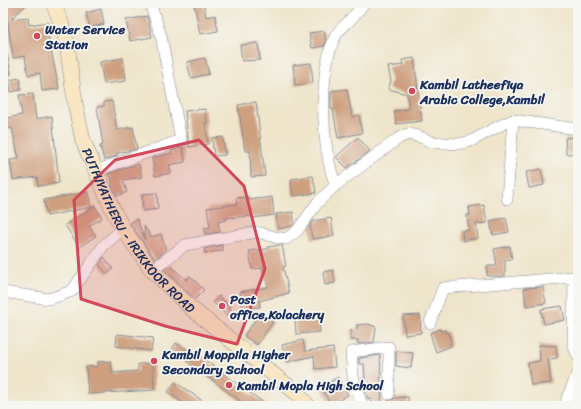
<svg xmlns="http://www.w3.org/2000/svg" width="581" height="409" font-family="Sriracha,sans-serif">
<style>
.building{fill:#cfa080}
.lines{fill:none;stroke-linecap:round;stroke-linejoin:round}
.minor-casing{stroke:#858a94;stroke-width:12}
.secondary-casing{stroke:#858a94;stroke-width:16}
.minor{stroke:#fff;stroke-width:11}
.secondary{stroke:#f9e7c3;stroke-width:15}
.marked{fill:#d1495b;fill-opacity:0.2;stroke:#d1495b;stroke-width:3;stroke-linejoin:round}
.poi-dot{fill:#d1495b;stroke:#f6f6f2;stroke-width:1.5}
.labels{text-anchor:middle;stroke-width:3.5;stroke-linejoin:round;paint-order:stroke}
.poi-label{font-size:13px;font-weight:bold;fill:#1b2f5e;stroke:#f6f6f2;text-anchor:start}
.street-label{font-size:13px;fill:#1b2f5e;stroke:#f6f6f2}
</style>
<rect width="100%" height="100%" fill="#f6f6f2"/>
<filter id="ink" filterUnits="userSpaceOnUse"><feTurbulence type="fractalNoise" baseFrequency=".025" numOctaves="2"/><feDisplacementMap in="SourceGraphic" scale="8" xChannelSelector="R" yChannelSelector="G"/><feConvolveMatrix kernelMatrix="1 2 1 2 8 2 1 2 1" color-interpolation-filters="sRGB"/></filter>
<filter id="wash" filterUnits="userSpaceOnUse"><feTurbulence type="fractalNoise" baseFrequency=".012" numOctaves="4" result="noise"/><feDisplacementMap in="SourceGraphic" scale="16" xChannelSelector="R" yChannelSelector="G"/><feGaussianBlur stdDeviation="0.9" result="paint"/><feColorMatrix in="noise" values="0 0 0 0 0 0 0 0 0 0 0 0 0 0 0 0 0 1.4 0 .05"/><feComposite in="paint" operator="in"/></filter>
<g filter="url(#wash)">
<rect width="100%" height="100%" fill="#efe5cb"/>
<g id="blocks">
<g class="building">
<polygon points="11,3 28,3 11,19 28,17 29,25 48,22 50,34 48,35 59,89 42,91 40,73 28,75 25,56 13,58 7,17 3,20 3,11"/>
<polygon points="194,3 204,3 206,17 215,15 218,31 200,34"/>
<polygon points="101,9 104,24 90,28 86,13"/>
<polygon points="147,16 152,37 130,41 126,20"/>
<polygon points="324,31 326,42 324,46 312,48 309,33"/>
<polygon points="258,43 260,60 242,61 240,45"/>
<polygon points="6,49 11,74 3,76 3,50"/>
<polygon points="123,58 126,81 104,84 100,62"/>
<polygon points="205,58 209,74 191,78 187,62"/>
<polygon points="414,58 422,121 396,124 394,111 409,109 407,94 388,89 391,81 388,67 403,65 402,60"/>
<polygon points="311,63 313,83 295,85 293,65"/>
<polygon points="20,78 21,90 11,92 9,80"/>
<polygon points="347,89 352,117 359,115 362,133 338,138 333,109 331,109 331,91"/>
<polygon points="33,94 36,119 52,116 59,183 38,186 37,177 13,180 10,160 19,159 12,128 3,130 3,119 22,115 19,95"/>
<polygon points="112,101 117,130 133,127 137,149 117,153 117,156 104,160 100,146 103,145 97,107 104,106 104,102"/>
<polygon points="256,102 265,176 251,177 250,151 245,151 238,105"/>
<polygon points="205,109 207,123 205,123 208,144 189,147 185,111"/>
<polygon points="223,137 225,155 214,156 212,138"/>
<polygon points="358,137 370,151 347,168 336,157"/>
<polygon points="578,137 578,153 566,154 565,138"/>
<polygon points="183,147 185,162 169,165 171,173 155,176 152,158 172,153 171,151"/>
<polygon points="139,164 142,177 123,180 127,192 117,196 113,188 111,176 109,176 108,174 131,166"/>
<polygon points="541,169 544,185 529,188 526,172"/>
<polygon points="313,176 316,193 293,196 291,179"/>
<polygon points="88,192 91,207 47,216 44,200"/>
<polygon points="157,193 158,209 143,211 142,194"/>
<polygon points="249,197 249,200 272,197 274,215 253,218 253,216 226,218 226,220 218,222 220,232 205,234 204,228 210,227 207,208 237,204 236,198"/>
<polygon points="484,205 487,223 476,224 478,238 463,241 462,231 469,230 467,215 470,215 469,207"/>
<polygon points="95,206 102,218 89,226 96,236 79,247 65,225"/>
<polygon points="293,212 294,223 292,226 278,229 276,214"/>
<polygon points="331,218 334,236 312,239 310,225 313,221"/>
<polygon points="506,218 509,232 493,235 490,221"/>
<polygon points="137,219 145,240 144,226 151,237 161,234 166,250 155,259 130,223"/>
<polygon points="222,245 223,251 205,253 204,249"/>
<polygon points="279,245 282,245 286,266 283,267 289,293 259,301 260,307 243,309 240,292 268,287 263,268 252,269 249,251 268,249 268,247"/>
<polygon points="510,246 512,259 505,260 505,276 487,276 487,266 497,266 494,249"/>
<polygon points="104,257 113,269 107,274 99,265"/>
<polygon points="170,265 186,280 190,276 204,290 195,299 164,269"/>
<polygon points="333,270 335,283 325,285 323,272"/>
<polygon points="543,287 546,303 526,306 524,288"/>
<polygon points="219,296 231,309 226,315 213,302"/>
<polygon points="562,306 565,320 544,324 541,309"/>
<polygon points="260,313 273,322 257,345 244,336"/>
<polygon points="420,315 421,333 405,335 403,316"/>
<polygon points="318,316 320,332 296,334 295,318"/>
<polygon points="368,324 376,327 374,342 358,344 358,340 351,340 351,330 357,329 357,325"/>
<polygon points="440,329 440,331 445,330 446,333 449,332 451,346 436,352 430,333"/>
<polygon points="117,334 153,338 151,351 116,346"/>
<polygon points="303,340 305,351 333,348 335,367 315,369 314,356 286,362 282,345"/>
<polygon points="176,343 196,356 197,354 268,406 247,406 186,361 193,360 193,356 176,354 171,351"/>
<polygon points="539,345 556,346 557,358 548,359 551,383 531,385 528,363 540,361"/>
<polygon points="396,351 413,353 411,368 396,366"/>
<polygon points="380,355 382,406 372,406 371,398 368,399 362,383 362,379 365,379 364,364 359,364 359,358"/>
<polygon points="111,361 112,373 138,371 138,364 153,363 154,390 88,394 86,367 98,366 98,362"/>
<polygon points="338,377 348,395 331,405 321,387"/>
<polygon points="175,382 210,406 187,406 168,392"/>
<polygon points="408,397 409,406 388,406 388,401 395,398"/>
</g>
</g>
</g>
<g filter="url(#ink)">
<use href="#blocks" fill-opacity="0" stroke="#858a94" stroke-width="1"/>
<g class="lines">
<g class="minor-casing">
<g id="minor">
<polyline points="96,171 181,140 161,36 150,3"/>
<path d="M336 185C321 151 318 69 336 35 339 29 346 25 350 20 355 15 360 9 364 3"/>
<polyline points="507,199 513,120"/>
<polyline points="152,270 185,245 257,232 275,237 286,239 297,231 318,202 336,185 399,138 408,134 418,136 432,142 458,144 471,141 503,124 513,120 578,129"/>
<polyline points="578,276 574,277 573,344 578,356"/>
<polyline points="3,292 49,299 72,291 104,245 123,229"/>
<polyline points="430,323 443,288 574,277"/>
<polyline points="362,406 353,377 351,352 389,347 389,394"/>
<polyline points="566,406 567,398 578,373"/>
</g>
</g>
<g class="secondary-casing">
<g id="secondary">
<path id="s1" d="M53 3 61 22 67 44 75 103 83 141 112 208 123 229 152 270 192 309 299 395 308 406"/>
</g>
</g>
<use href="#minor" class="minor"/>
<use href="#secondary" class="secondary"/>
</g>
</g>
<path class="marked" d="M199 140 244 186 265 269 237 344 165 326 81 299 74 200 115 160Z"/>
<g class="poi-dot">
<circle cx="37" cy="36" r="4"/>
<circle cx="412" cy="91" r="4"/>
<circle cx="222" cy="306" r="4"/>
<circle cx="154" cy="361" r="4"/>
<circle cx="229" cy="385" r="4"/>
</g>
<g class="labels">
<g class="poi-label">
<text x="45" y="34">Water Service<tspan x="45" dy="15">Station</tspan></text>
<text x="420" y="89">Kambil Latheefiya<tspan x="420" dy="15">Arabic College,Kambil</tspan></text>
<text x="230" y="304">Post<tspan x="230" dy="15">office,Kolachery</tspan></text>
<text x="162" y="359">Kambil Moppila Higher<tspan x="162" dy="15">Secondary School</tspan></text>
<text x="237" y="390">Kambil Mopla High School</text>
</g>
<g class="street-label">
<text dy="5" stroke="none"><textPath href="#s1" startOffset="248">PUTHIYATHERU - IRIKKOOR ROAD</textPath></text>
</g>
</g>
<rect width="581" height="409" fill="none" stroke="#f6f6f2" stroke-width="16"/>
</svg>
